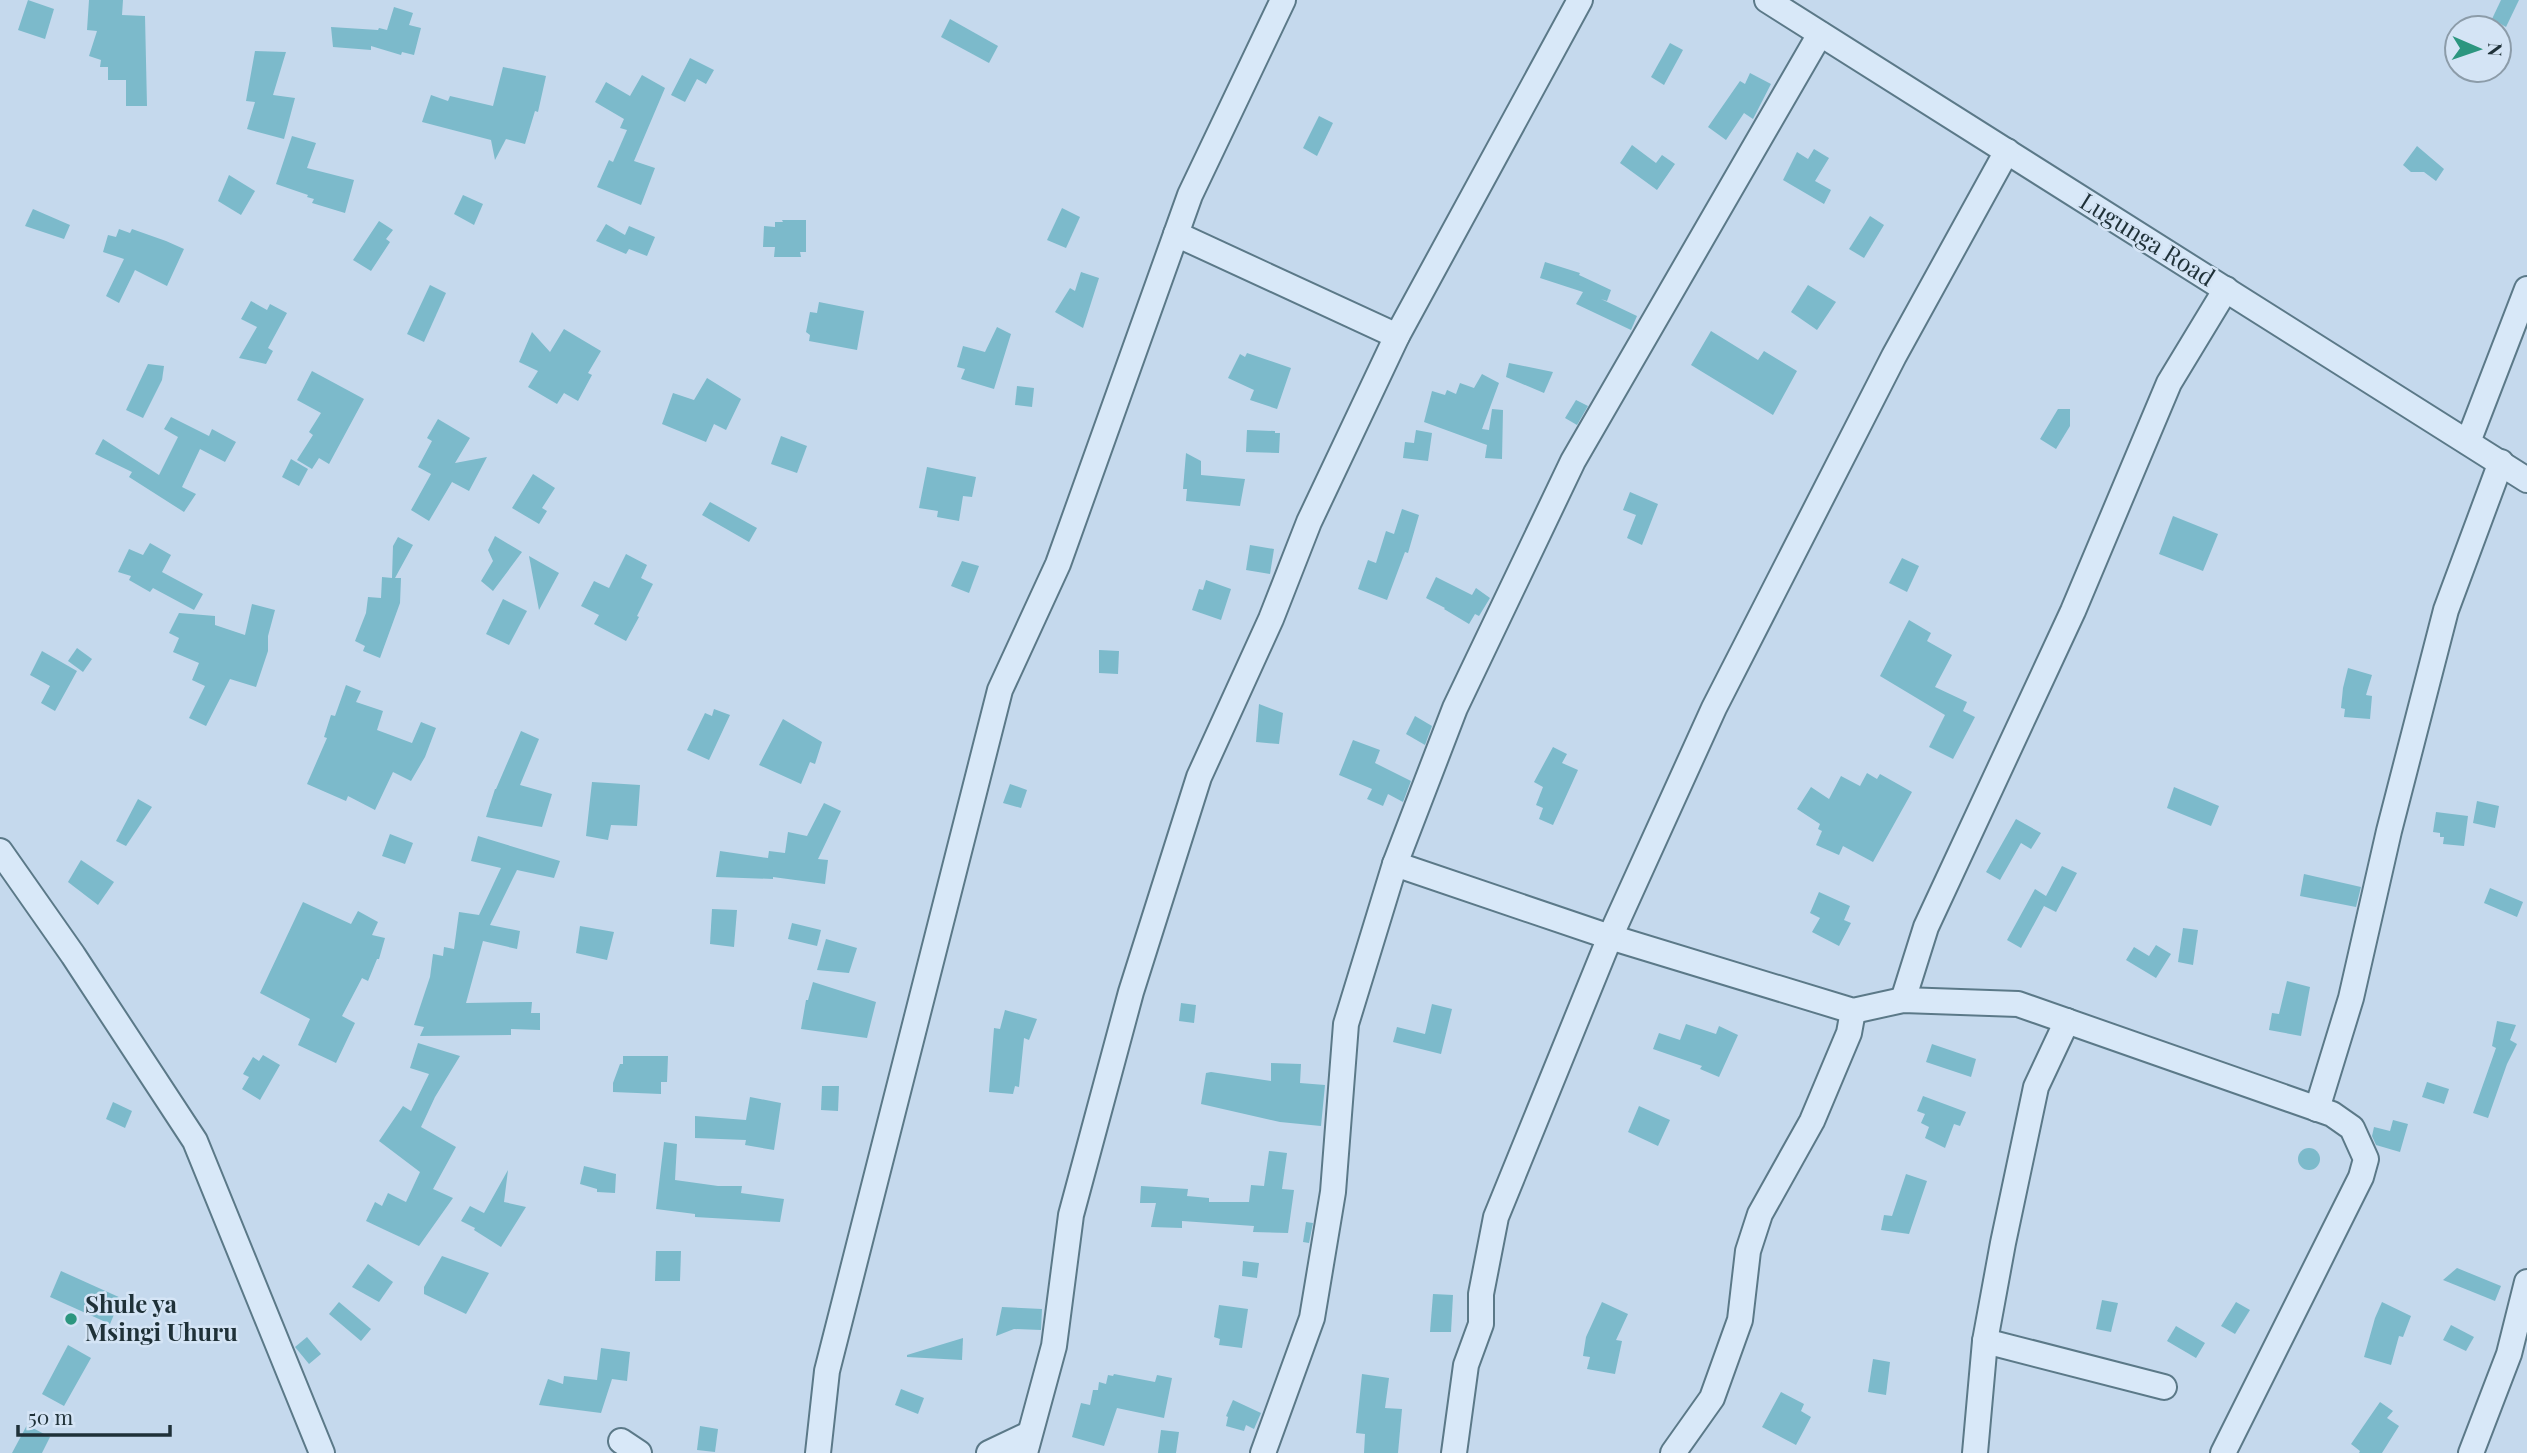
<svg xmlns="http://www.w3.org/2000/svg" width="2527" height="1453" font-family="'Playfair Display',serif">
<style>
.building{fill:#7cbacb}
.lines{fill:none;stroke-linecap:round;stroke-linejoin:round}
.minor-casing{stroke:#5b7988;stroke-width:28}
.minor{stroke:#d8e8f8;stroke-width:24}
.poi-dot{fill:#2c967f;stroke:#d4e4f5;stroke-width:2.5}
.labels{text-anchor:middle;stroke-width:5;stroke-linejoin:round;paint-order:stroke}
.street-label{font-size:24px;fill:#1f3138;stroke:#d4e4f5}
.poi-label{font-size:24px;font-weight:bold;fill:#1f3138;stroke:#d4e4f5;text-anchor:start}
</style>
<rect width="100%" height="100%" fill="#c5d9ed"/>
<g class="building">
<polygon points="28,0 54,9 45,39 18,30"/>
<polygon points="89,0 123,0 122,15 145,16 147,106 126,106 126,80 108,80 108,67 100,67 101,60 89,56 97,31 87,30"/>
<polygon points="2501,0 2519,0 2506,27 2492,19"/>
<polygon points="394,7 413,13 409,25 421,28 414,55 402,52 401,55 371,46 371,50 333,47 331,27 378,30 379,28 387,30"/>
<polygon points="950,19 998,46 989,63 941,37"/>
<polygon points="1670,43 1683,50 1664,85 1651,77"/>
<polygon points="255,51 286,52 273,95 295,98 284,139 247,129 255,102 246,101"/>
<polygon points="690,58 714,70 706,84 697,79 685,102 671,95"/>
<polygon points="503,67 546,76 538,112 535,111 525,144 506,139 495,160 491,140 422,122 431,95 448,101 450,96 493,106"/>
<polygon points="1750,73 1771,84 1753,119 1744,113 1726,140 1708,127 1740,81 1745,84"/>
<polygon points="642,75 665,88 634,161 655,168 641,205 597,187 609,160 613,162 627,130 620,128 624,119 595,102 606,82 630,96"/>
<polygon points="1319,116 1333,123 1317,156 1303,148"/>
<polygon points="292,136 316,143 307,168 354,180 345,213 312,203 314,199 307,197 308,195 276,184"/>
<polygon points="1632,145 1656,163 1662,155 1675,164 1657,190 1620,163"/>
<polygon points="2417,146 2444,169 2436,181 2424,172 2411,172 2403,165"/>
<polygon points="1814,149 1829,158 1815,181 1831,190 1824,204 1783,180 1797,152 1808,159"/>
<polygon points="229,175 255,191 241,215 218,201"/>
<polygon points="463,195 483,204 474,225 454,214"/>
<polygon points="1062,208 1080,217 1066,248 1047,240"/>
<polygon points="33,209 70,225 64,239 25,226"/>
<polygon points="1870,216 1884,225 1864,258 1849,249"/>
<polygon points="782,220 806,220 806,252 800,252 801,257 774,257 775,247 763,247 764,226 775,227 775,222 783,222"/>
<polygon points="379,221 393,230 386,239 390,242 371,271 353,260"/>
<polygon points="606,224 625,235 629,226 655,237 647,256 629,249 626,254 596,241"/>
<polygon points="119,229 130,233 132,229 166,241 184,249 167,286 135,270 119,303 106,296 124,259 103,252 108,235 116,237"/>
<polygon points="1545,262 1580,273 1579,275 1611,290 1607,301 1601,299 1637,316 1631,330 1576,304 1583,292 1540,278"/>
<polygon points="1081,272 1099,278 1083,328 1055,312 1070,288 1075,291"/>
<polygon points="430,285 446,293 424,342 407,334"/>
<polygon points="1808,285 1836,302 1817,330 1791,312"/>
<polygon points="251,301 267,310 270,304 287,313 268,348 273,351 266,364 239,358 257,327 241,319"/>
<polygon points="819,302 864,311 857,350 809,341 810,335 806,332 810,312 817,313"/>
<polygon points="997,327 1011,334 994,389 961,379 965,369 957,367 963,346 985,352"/>
<polygon points="564,329 601,351 588,373 592,375 578,401 564,393 557,404 528,387 538,371 519,362 532,332 550,352"/>
<polygon points="1711,331 1758,360 1764,351 1797,371 1773,415 1691,365"/>
<polygon points="1247,353 1291,368 1277,409 1250,400 1254,390 1228,378 1240,354 1245,357"/>
<polygon points="1509,363 1553,372 1544,393 1506,377"/>
<polygon points="148,364 164,366 162,380 143,418 126,410"/>
<polygon points="312,371 364,399 329,464 319,458 312,469 297,460 313,435 309,432 321,413 297,400"/>
<polygon points="1482,374 1499,383 1482,429 1489,430 1492,409 1503,410 1502,459 1485,458 1487,445 1424,422 1432,391 1445,395 1447,390 1456,394 1460,383 1474,388"/>
<polygon points="707,378 741,399 726,430 714,424 706,442 662,424 673,393 694,400"/>
<polygon points="1017,386 1034,388 1032,407 1015,405"/>
<polygon points="1576,400 1588,406 1577,425 1565,418"/>
<polygon points="2058,409 2070,409 2070,426 2056,449 2040,439"/>
<polygon points="171,417 209,436 212,429 236,442 225,462 200,449 182,487 196,494 184,512 129,477 132,472 95,454 103,439 159,475 178,437 164,429"/>
<polygon points="438,419 470,438 455,463 487,457 469,491 452,482 429,521 411,510 431,474 418,467 432,441 427,438"/>
<polygon points="1247,430 1275,431 1275,433 1280,433 1279,453 1246,452"/>
<polygon points="1416,430 1432,433 1428,461 1403,458 1405,442 1414,443"/>
<polygon points="781,436 807,446 797,473 771,464"/>
<polygon points="1186,453 1201,461 1201,475 1245,479 1240,506 1186,501 1187,489 1183,489"/>
<polygon points="291,459 308,469 299,486 282,477"/>
<polygon points="927,467 976,477 972,497 963,496 959,521 937,517 938,511 919,508"/>
<polygon points="533,474 555,488 542,508 547,511 539,524 512,508"/>
<polygon points="1630,492 1658,504 1642,545 1627,538 1636,515 1623,510"/>
<polygon points="710,502 757,528 749,542 702,515"/>
<polygon points="1402,509 1419,515 1408,553 1405,552 1387,600 1358,589 1368,560 1376,563 1386,531 1394,534"/>
<polygon points="2173,516 2218,534 2203,571 2159,554"/>
<polygon points="495,536 522,552 493,591 481,581 493,561 488,550"/>
<polygon points="398,537 413,545 395,578 401,578 400,603 380,658 363,651 365,646 355,641 366,613 368,597 381,598 382,577 392,578 393,546"/>
<polygon points="150,543 171,555 162,572 203,594 194,610 153,588 150,592 129,580 131,576 118,572 129,549 143,555"/>
<polygon points="1250,545 1274,549 1270,574 1246,570"/>
<polygon points="626,554 647,565 641,578 653,584 637,616 639,617 626,641 594,624 599,615 581,606 594,581 609,588"/>
<polygon points="529,556 559,573 539,610"/>
<polygon points="1902,558 1919,566 1907,592 1889,583"/>
<polygon points="962,561 979,566 969,593 951,586"/>
<polygon points="1436,577 1472,595 1476,588 1490,598 1479,616 1475,614 1469,624 1444,609 1445,608 1426,598"/>
<polygon points="1206,580 1231,589 1221,620 1192,610 1199,589 1203,590"/>
<polygon points="503,599 527,611 509,645 486,634"/>
<polygon points="252,604 275,610 268,636 268,651 256,687 230,679 206,726 189,718 205,686 192,680 199,663 173,652 179,638 169,633 179,613 215,616 215,625 245,635"/>
<polygon points="1909,620 1931,633 1927,641 1952,655 1935,687 1967,702 1963,711 1975,717 1953,759 1929,747 1945,715 1880,676"/>
<polygon points="77,648 92,659 83,672 68,661"/>
<polygon points="1099,650 1119,651 1118,674 1099,673"/>
<polygon points="42,651 77,671 55,711 41,703 50,686 30,675"/>
<polygon points="2348,668 2372,675 2366,695 2372,696 2370,719 2344,717 2345,709 2341,708 2343,688"/>
<polygon points="346,685 361,691 356,702 383,711 377,730 412,743 421,722 436,728 425,757 411,781 393,772 375,810 348,796 346,801 307,784 327,738 324,737 331,715 335,716"/>
<polygon points="1259,704 1283,713 1279,744 1256,742"/>
<polygon points="714,709 730,715 709,760 687,750 705,713 712,716"/>
<polygon points="1415,716 1432,726 1425,745 1406,734"/>
<polygon points="783,719 822,742 815,764 810,762 801,784 759,765"/>
<polygon points="521,731 539,739 520,785 552,794 542,827 486,817 495,789 496,789"/>
<polygon points="1353,740 1380,750 1375,763 1411,781 1403,802 1388,794 1383,806 1367,799 1372,789 1339,775"/>
<polygon points="1553,747 1567,754 1562,763 1578,770 1553,825 1539,819 1543,808 1536,805 1543,787 1534,782"/>
<polygon points="1867,773 1877,779 1880,774 1912,792 1873,862 1843,846 1839,855 1816,845 1822,831 1818,829 1820,824 1797,809 1811,787 1829,799 1841,776 1860,786"/>
<polygon points="592,782 640,785 637,826 611,825 608,840 586,836"/>
<polygon points="1010,784 1027,790 1021,808 1003,803"/>
<polygon points="2174,787 2219,806 2211,826 2167,808"/>
<polygon points="138,799 152,807 126,846 116,841"/>
<polygon points="2477,801 2499,806 2495,828 2473,823"/>
<polygon points="824,803 841,811 818,859 828,860 825,884 773,877 773,879 716,877 720,851 768,858 769,851 785,853 788,832 807,836"/>
<polygon points="2436,812 2468,816 2464,846 2443,844 2444,837 2440,837 2440,833 2433,832"/>
<polygon points="2016,819 2041,833 2031,849 2021,843 2000,880 1986,872"/>
<polygon points="390,834 413,843 405,864 382,856"/>
<polygon points="478,836 560,861 554,878 517,870 490,925 520,931 517,949 483,941 466,1003 532,1002 531,1013 540,1013 540,1030 511,1029 511,1035 420,1036 424,1027 414,1025 430,977 433,954 443,956 444,947 454,949 459,912 479,915 501,868 471,861"/>
<polygon points="81,860 114,882 98,905 68,882"/>
<polygon points="2062,866 2077,873 2056,912 2044,906 2021,948 2007,940 2035,889 2046,896"/>
<polygon points="2304,874 2361,887 2356,907 2300,896"/>
<polygon points="2490,888 2523,902 2517,917 2484,903"/>
<polygon points="1819,892 1850,906 1844,920 1851,923 1839,946 1812,932 1820,918 1810,913"/>
<polygon points="303,902 351,924 358,911 378,922 372,935 385,938 379,959 377,959 368,981 362,978 342,1016 355,1023 336,1063 298,1045 310,1019 260,993"/>
<polygon points="712,909 737,910 734,947 710,944"/>
<polygon points="792,923 821,930 817,946 788,939"/>
<polygon points="580,926 614,932 607,960 576,953"/>
<polygon points="2183,928 2198,930 2193,965 2178,962"/>
<polygon points="826,939 857,948 849,973 817,970"/>
<polygon points="2156,945 2171,954 2156,978 2126,960 2134,947 2149,956"/>
<polygon points="2287,981 2310,987 2301,1036 2269,1030 2272,1013 2279,1014"/>
<polygon points="813,982 876,1002 867,1038 801,1029 806,1000 808,1000"/>
<polygon points="1181,1003 1196,1005 1194,1023 1179,1021"/>
<polygon points="1432,1004 1452,1009 1441,1054 1393,1042 1397,1027 1425,1034"/>
<polygon points="1005,1010 1037,1019 1029,1040 1024,1038 1019,1087 1015,1086 1013,1094 989,1092 994,1028 1000,1029"/>
<polygon points="2497,1021 2516,1025 2510,1040 2517,1044 2507,1064 2488,1118 2473,1113 2496,1048 2492,1046"/>
<polygon points="1686,1024 1716,1034 1719,1026 1738,1035 1719,1077 1700,1069 1702,1066 1653,1049 1659,1033 1680,1040"/>
<polygon points="418,1043 460,1056 435,1097 421,1127 456,1147 433,1189 453,1198 419,1246 366,1221 375,1202 382,1206 388,1193 406,1202 420,1172 379,1141 403,1106 411,1111 429,1074 410,1068"/>
<polygon points="1932,1044 1976,1059 1971,1077 1926,1062"/>
<polygon points="263,1055 280,1065 260,1100 242,1089 249,1077 243,1074 253,1057 259,1061"/>
<polygon points="623,1056 668,1056 667,1082 661,1082 661,1094 613,1092 613,1083 620,1064 623,1064"/>
<polygon points="1271,1063 1301,1064 1300,1083 1325,1085 1321,1126 1280,1122 1201,1104 1206,1073 1211,1072 1271,1081"/>
<polygon points="2427,1082 2449,1089 2444,1104 2422,1097"/>
<polygon points="822,1086 839,1086 838,1111 821,1110"/>
<polygon points="1923,1096 1966,1112 1960,1126 1954,1124 1945,1148 1925,1138 1929,1127 1921,1123 1925,1114 1917,1111"/>
<polygon points="750,1097 781,1103 774,1150 745,1145 746,1140 695,1138 695,1116 746,1120"/>
<polygon points="113,1102 132,1111 125,1128 106,1119"/>
<polygon points="1639,1106 1670,1120 1658,1146 1628,1132"/>
<polygon points="2393,1120 2408,1124 2400,1152 2376,1145 2372,1136 2374,1127 2390,1131"/>
<polygon points="664,1142 677,1144 675,1180 718,1186 742,1186 741,1193 784,1199 780,1222 695,1217 695,1214 656,1209"/>
<circle cx="2309" cy="1159" r="11"/>
<polygon points="1269,1151 1287,1153 1282,1189 1294,1190 1288,1233 1253,1232 1254,1226 1182,1221 1182,1228 1151,1227 1156,1203 1140,1203 1141,1186 1188,1189 1187,1196 1209,1198 1209,1202 1249,1202 1251,1185 1264,1186"/>
<polygon points="584,1166 616,1174 615,1193 597,1192 597,1189 580,1184"/>
<polygon points="508,1170 504,1202 526,1207 501,1247 474,1230 475,1228 461,1221 470,1206 484,1213"/>
<polygon points="1906,1174 1927,1181 1909,1234 1881,1230 1884,1215 1892,1216"/>
<polygon points="1306,1222 1313,1223 1309,1243 1303,1242"/>
<polygon points="656,1251 681,1251 680,1281 655,1281"/>
<polygon points="442,1256 489,1273 466,1314 424,1294 424,1287"/>
<polygon points="1243,1261 1259,1263 1257,1278 1242,1276"/>
<polygon points="368,1264 393,1282 379,1302 352,1287"/>
<polygon points="2457,1268 2501,1286 2495,1301 2443,1280"/>
<polygon points="61,1271 121,1298 110,1324 50,1297"/>
<polygon points="1433,1294 1453,1295 1451,1332 1430,1332"/>
<polygon points="2102,1300 2118,1303 2111,1332 2096,1329"/>
<polygon points="339,1302 371,1329 361,1341 329,1314"/>
<polygon points="1602,1302 1628,1314 1616,1340 1622,1341 1615,1374 1587,1369 1590,1357 1583,1356 1586,1337"/>
<polygon points="2236,1302 2250,1310 2235,1334 2221,1326"/>
<polygon points="2382,1302 2411,1316 2403,1337 2399,1336 2391,1365 2364,1357 2375,1318"/>
<polygon points="1219,1305 1248,1309 1242,1348 1219,1345 1220,1339 1214,1337"/>
<polygon points="1002,1307 1042,1309 1041,1330 1014,1329 996,1336"/>
<polygon points="2451,1325 2474,1337 2466,1351 2443,1340"/>
<polygon points="2176,1326 2205,1343 2196,1358 2167,1341"/>
<polygon points="307,1337 321,1354 309,1364 295,1347"/>
<polygon points="963,1338 962,1360 907,1357 907,1355"/>
<polygon points="68,1345 91,1358 64,1406 42,1394"/>
<polygon points="601,1348 630,1352 627,1381 612,1379 601,1413 539,1405 548,1379 563,1384 564,1376 597,1380"/>
<polygon points="1873,1359 1890,1362 1886,1395 1868,1392"/>
<polygon points="1114,1374 1155,1382 1157,1375 1172,1378 1164,1418 1117,1408 1104,1446 1072,1437 1081,1403 1090,1405 1093,1390 1098,1390 1099,1382 1106,1384 1108,1375 1113,1376"/>
<polygon points="1362,1374 1389,1378 1385,1408 1402,1409 1398,1453 1364,1453 1365,1434 1356,1433"/>
<polygon points="901,1389 924,1398 918,1414 895,1405"/>
<polygon points="1781,1392 1804,1404 1801,1411 1811,1417 1796,1445 1762,1427"/>
<polygon points="1233,1400 1261,1413 1254,1429 1246,1425 1244,1431 1226,1426 1228,1417 1226,1416"/>
<polygon points="2380,1402 2393,1411 2387,1418 2399,1426 2382,1453 2359,1453 2360,1451 2351,1444"/>
<polygon points="27,1425 50,1437 42,1453 12,1453"/>
<polygon points="700,1426 718,1429 715,1452 697,1450"/>
<polygon points="1161,1430 1179,1432 1176,1453 1158,1453"/>
</g>
<g class="lines">
<g class="minor-casing">
<g id="minor">
<polyline points="1767,0 2527,480"/>
<polyline points="1176,234 1397,336"/>
<polyline points="2468,442 2527,289"/>
<polyline points="0,851 73,955 195,1141 322,1453"/>
<polyline points="1395,864 1610,937 1853,1011 1903,1000 2018,1004 2332,1114 2352,1128 2366,1159 2361,1177 2223,1453"/>
<polyline points="1903,1000 1926,927 2073,611 2169,383 2226,289"/>
<polyline points="2317,1109 2351,998 2389,831 2446,610 2501,462"/>
<polyline points="1985,1341 2164,1387"/>
<polyline points="621,1441 639,1453"/>
<polyline points="818,1453 827,1371 1000,690 1058,564 1190,195 1283,0"/>
<polyline points="989,1453 1029,1434"/>
<polyline points="1025,1453 1054,1346 1071,1215 1131,992 1199,777 1271,619 1309,522 1397,336 1580,0"/>
<polyline points="1263,1453 1312,1318 1333,1192 1346,1024 1395,864 1455,708 1573,461 1820,34"/>
<polyline points="1454,1453 1466,1365 1481,1324 1481,1294 1496,1217 1610,937 1714,708 1894,356 2007,151"/>
<polyline points="1673,1453 1712,1398 1740,1320 1748,1251 1760,1214 1812,1121 1849,1033 1853,1011"/>
<polyline points="1975,1453 1985,1341 2003,1243 2036,1087 2067,1021"/>
<polyline points="2471,1453 2509,1354 2527,1282"/>
</g>
</g>
<use href="#minor" class="minor"/>
</g>
<circle class="poi-dot" cx="71" cy="1319" r="7"/>
<g class="labels">
<g class="street-label">
<text transform="translate(2147 240) rotate(32)" y="8">Lugunga Road</text>
</g>
<g class="poi-label">
<text x="85" y="1313">Shule ya<tspan x="85" dy="28">Msingi Uhuru</tspan></text>
</g>
</g>
<g transform="translate(2478 49) rotate(92)"><circle r="33" fill="#d4e4f5" stroke="#8c9ca9" stroke-width="2"/>
<path d="M0-5L12 26L0 18L-12 26Z" fill="#2c967f"/>
<text y="-10" font-size="19" font-weight="bold" text-anchor="middle" fill="#1f3138">N</text>
</g>
<path d="M18 1425v10h152v-10" fill="none" stroke="#1f3138" stroke-width="3.5"/>
<text x="28" y="1425" font-size="21" fill="#1f3138" stroke="#d4e4f5" stroke-width="5" paint-order="stroke">50 m</text>
</svg>
